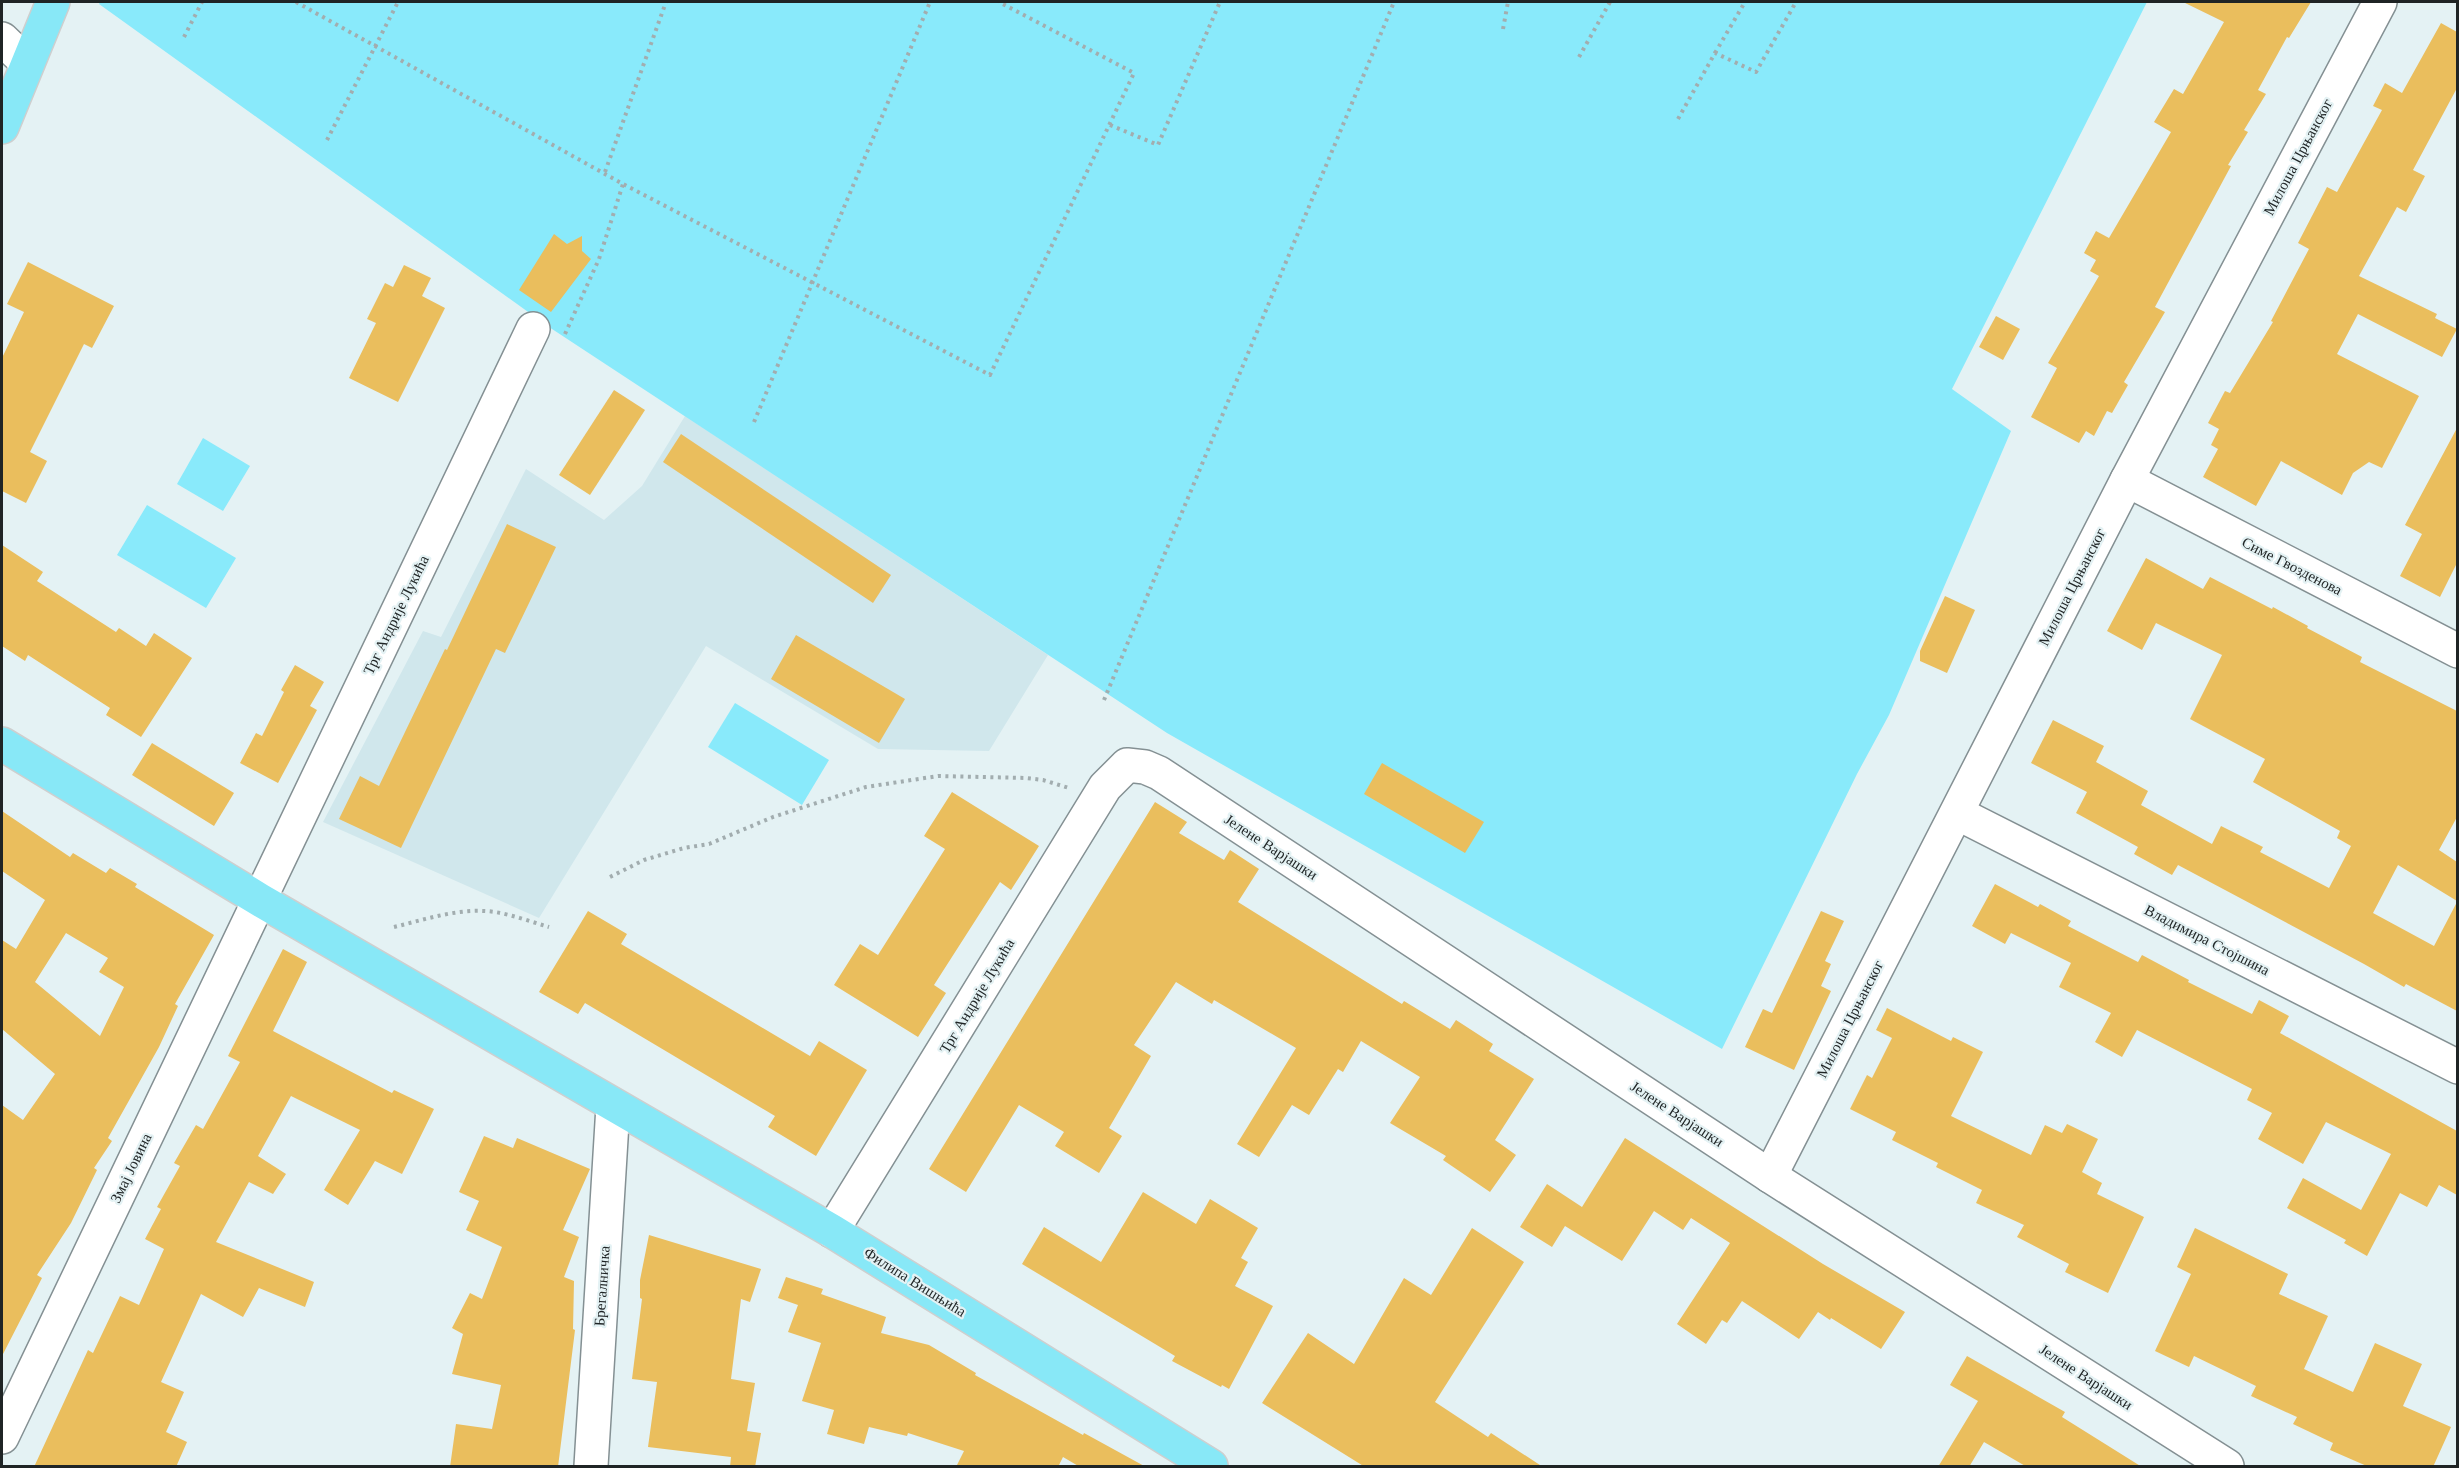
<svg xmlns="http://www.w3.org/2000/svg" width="2459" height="1468" font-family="'Libre Baskerville',serif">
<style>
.built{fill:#d0e7ec}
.green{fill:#89eafb}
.building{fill:#eabe5d;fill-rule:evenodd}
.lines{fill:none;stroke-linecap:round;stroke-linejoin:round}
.street-casing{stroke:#849093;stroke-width:36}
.primary-casing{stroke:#cecfcf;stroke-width:36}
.path{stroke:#a2adaf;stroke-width:4;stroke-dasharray:3 4.5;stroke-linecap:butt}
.street{stroke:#fff;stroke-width:33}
.primary{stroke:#88e8f7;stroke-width:33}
.labels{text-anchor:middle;stroke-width:4.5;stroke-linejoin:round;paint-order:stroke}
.street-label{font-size:15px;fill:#1f2425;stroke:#e4f2f4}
</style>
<rect width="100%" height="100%" fill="#e4f2f4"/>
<polygon class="built" points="685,416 1048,655 989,751 878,749 706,646 539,918 323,822 423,631 441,637 526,469 604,520 642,486"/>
<g class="green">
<polygon points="100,2 2147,2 1952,389 2011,431 1889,715 1857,774 1722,1049 1167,733 549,327 99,4"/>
<polygon points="203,438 250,466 223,511 177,484"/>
<polygon points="147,505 236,558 206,608 117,555"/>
<polygon points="735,703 829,760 802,805 708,747"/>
</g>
<g class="building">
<polygon points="2183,2 2311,2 2289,38 2287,37 2258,90 2266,94 2244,130 2248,132 2228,165 2231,166 2155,307 2165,312 2124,382 2128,385 2112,413 2107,411 2094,436 2086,431 2079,443 2031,417 2057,368 2048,363 2099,276 2090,271 2096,260 2084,253 2096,231 2109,238 2171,132 2154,122 2174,89 2183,94 2224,22"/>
<polygon points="2441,23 2457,32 2457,88 2413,170 2425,176 2406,212 2397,207 2359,276 2437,314 2435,318 2457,329 2442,357 2358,314 2337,354 2419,396 2382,468 2369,462 2353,473 2342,495 2281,461 2256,506 2203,477 2218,449 2211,445 2219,429 2208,423 2225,391 2230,393 2273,322 2271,321 2309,249 2298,243 2327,187 2337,192 2355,159 2382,110 2373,106 2385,83 2402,93"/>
<polygon points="554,234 567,244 582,236 582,251 591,259 551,312 519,290"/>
<polygon points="28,262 114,306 92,348 84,344 30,452 47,461 26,503 2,491 2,358 24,312 7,304"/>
<polygon points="404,265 431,278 422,296 445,308 398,402 349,378 376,323 367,319 385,283 393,287"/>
<polygon points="1996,316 2020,329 2003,360 1979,347"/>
<polygon points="614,390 645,410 590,495 559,475"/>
<polygon points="2457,428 2457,563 2440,597 2400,576 2422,534 2405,525"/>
<polygon points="681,434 891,575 873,603 663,462"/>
<polygon points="507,524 556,547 505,653 496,649 401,848 339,819 360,776 379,786 445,649 447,650"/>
<polygon points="2,545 43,572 37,581 116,632 119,628 146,646 154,633 192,658 141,737 106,715 110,708 28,655 25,661 2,646"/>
<polygon points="2146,558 2203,589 2210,577 2272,609 2273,607 2308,626 2307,628 2362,657 2360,662 2457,711 2457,817 2439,850 2457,862 2457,901 2398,865 2373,913 2434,946 2457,902 2457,1011 2406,984 2404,987 2364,964 2178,865 2172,875 2134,854 2138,847 2076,813 2087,792 2031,763 2053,720 2104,746 2096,762 2148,791 2141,805 2212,844 2221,826 2263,847 2260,852 2329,888 2351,846 2337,838 2340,831 2253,782 2265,759 2190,719 2222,655 2156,623 2142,650 2107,631"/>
<polygon points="1945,596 1975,610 1947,673 1920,661 1920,651"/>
<polygon points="796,635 905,699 879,743 771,679"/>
<polygon points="295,665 324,682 310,706 317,710 278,783 240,763 256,733 262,736 284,692 281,690"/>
<polygon points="152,743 234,793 214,826 132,775"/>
<polygon points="1382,763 1484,822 1465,853 1364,794"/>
<polygon points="952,792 1039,846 1011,890 1000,882 934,985 946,993 918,1037 834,985 860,944 878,955 945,849 924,836"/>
<polygon points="1155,802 1187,822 1179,833 1224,860 1230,850 1259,869 1238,902 1402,1004 1404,1001 1450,1029 1456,1020 1493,1044 1489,1051 1534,1079 1495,1140 1516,1155 1490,1192 1443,1160 1446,1156 1390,1123 1420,1077 1361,1041 1343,1072 1338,1069 1309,1115 1292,1105 1259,1157 1237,1144 1296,1048 1214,1000 1212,1004 1176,982 1134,1045 1151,1056 1109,1128 1122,1136 1099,1173 1055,1146 1064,1132 1019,1105 966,1192 929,1169"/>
<path d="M2 811 70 857 73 853 106 873 110 868 137 884 135 887 214 935 175 1004 178 1006 159 1047 108 1138 112 1141 94 1168 97 1170 71 1223 37 1275 42 1278 2 1356V1105L23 1120 55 1074 2 1029V940L16 949 45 900 2 871ZM66 933 108 958 99 972 124 987 100 1036 35 982Z"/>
<polygon points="1995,884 2038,907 2040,904 2071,921 2068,926 2138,962 2142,955 2189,980 2188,982 2252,1014 2259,1000 2289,1016 2280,1033 2457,1131 2457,1195 2439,1185 2427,1207 2400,1193 2367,1256 2344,1243 2346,1240 2287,1208 2303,1178 2361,1210 2391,1154 2326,1122 2303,1164 2258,1139 2272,1113 2247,1100 2252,1089 2137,1030 2122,1057 2095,1042 2111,1013 2059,987 2071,963 2011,933 2005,944 1972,926"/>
<polygon points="588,911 627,934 621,944 810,1056 819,1041 867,1070 816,1156 768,1127 775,1116 585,1003 578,1014 539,992"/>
<polygon points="1821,911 1844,921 1825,961 1831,964 1821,986 1831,991 1794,1070 1745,1047 1763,1009 1772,1013"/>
<polygon points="283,949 307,962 273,1031 392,1093 394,1090 434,1109 402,1174 375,1161 348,1205 324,1190 360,1130 291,1096 258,1156 286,1174 273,1194 249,1182 216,1242 314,1282 305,1307 259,1288 243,1317 201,1294 161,1382 184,1392 166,1432 187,1442 176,1467 34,1467 88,1350 93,1353 120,1296 139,1305 164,1249 145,1239 161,1209 157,1207 180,1166 174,1163 196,1125 203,1129 240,1062 228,1056"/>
<polygon points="1887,1008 1951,1041 1953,1037 1983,1052 1951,1116 2031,1155 2045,1125 2062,1133 2067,1124 2098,1139 2082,1172 2102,1183 2097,1194 2144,1217 2108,1293 2065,1272 2069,1264 2017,1237 2024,1225 1976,1203 1982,1190 1936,1167 1938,1163 1892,1140 1896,1132 1850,1109 1867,1075 1872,1078 1892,1038 1876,1030"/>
<polygon points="484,1136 513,1148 517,1138 590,1169 563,1230 579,1237 564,1277 574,1281 573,1329 575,1330 558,1467 450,1467 456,1424 492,1429 501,1385 452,1374 463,1334 452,1328 470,1293 482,1299 502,1247 466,1230 479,1201 459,1192"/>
<polygon points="1625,1138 1823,1264 1905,1312 1881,1349 1831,1318 1830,1320 1818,1312 1799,1339 1742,1301 1727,1323 1722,1320 1706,1344 1677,1324 1730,1243 1691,1218 1683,1230 1654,1211 1622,1261 1565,1226 1552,1247 1520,1227 1547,1184 1582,1207"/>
<polygon points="1143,1192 1196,1224 1210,1199 1258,1228 1241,1258 1248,1262 1235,1286 1273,1306 1229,1389 1222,1385 1221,1387 1172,1361 1175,1356 1022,1264 1044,1227 1101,1262"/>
<polygon points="1472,1228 1524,1262 1435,1402 1488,1437 1491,1433 1543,1467 1365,1467 1262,1403 1308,1333 1354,1364 1404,1278 1431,1295"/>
<polygon points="2195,1228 2288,1274 2279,1294 2328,1316 2304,1369 2353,1392 2375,1343 2422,1364 2403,1406 2451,1427 2433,1467 2369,1467 2330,1450 2333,1443 2293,1424 2297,1417 2251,1396 2256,1386 2194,1356 2189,1367 2155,1351 2191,1274 2177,1267"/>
<polygon points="649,1235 761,1269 750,1302 741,1299 731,1379 755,1383 747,1431 761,1433 755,1467 730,1467 731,1457 648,1447 657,1382 632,1379 642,1299 640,1298 640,1280"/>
<polygon points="786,1277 823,1289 821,1294 886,1317 881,1333 929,1345 976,1373 975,1375 1083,1435 1084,1433 1146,1467 1080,1467 1063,1457 1058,1467 956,1467 964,1451 908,1433 907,1436 869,1427 864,1444 827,1434 834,1410 802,1401 821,1343 788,1332 798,1305 778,1298"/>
<polygon points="1967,1356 2065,1412 2062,1417 2142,1467 2027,1467 1984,1442 1969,1467 1938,1467 1978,1401 1950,1385"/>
</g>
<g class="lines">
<g class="street-casing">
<g id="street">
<polyline points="2,39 27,63"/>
<polyline points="2127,480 2458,651"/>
<polyline points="1957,813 2458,1067"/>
<polyline points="1770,1176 2127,480 2380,2"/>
<polyline points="832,1231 1105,787 1127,765 1145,767 1159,773 1770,1176 2227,1466"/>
<polyline points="2,1437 533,329"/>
<polyline points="591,1466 613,1106"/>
</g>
</g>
<g class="primary-casing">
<g id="primary">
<polyline points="2,127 53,2"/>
<polyline points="2,744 260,900 832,1231 1211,1466"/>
</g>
</g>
<g class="path">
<polyline points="296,2 623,184 990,375 1134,73 999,2"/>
<polyline points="1503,29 1508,2"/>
<polyline points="184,37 202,2"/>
<polyline points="1715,53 1745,2"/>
<polyline points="1579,57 1610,2"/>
<polyline points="1678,119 1715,53 1756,72 1796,2"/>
<polyline points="1110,125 1158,145 1220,2"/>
<polyline points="327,140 398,2"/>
<polyline points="605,172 666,2"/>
<polyline points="565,334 599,259 623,184"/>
<polyline points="754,422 930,2"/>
<polyline points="1104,700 1394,2"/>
<polyline points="610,877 644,860 684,848 709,844 773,817 866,787 938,776 1026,778 1043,780 1069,788"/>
<path d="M394 927C427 919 461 907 495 912 513 915 532 922 549 927"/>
</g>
<use href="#street" class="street"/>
<use href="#primary" class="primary"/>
</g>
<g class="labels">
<g class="street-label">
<text transform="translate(2298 157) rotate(-62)" y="5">Милоша Црњанског</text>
<text transform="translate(2292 566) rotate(27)" y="5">Симе Гвозденова</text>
<text transform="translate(2072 587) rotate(-63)" y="5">Милоша Црњанског</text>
<text transform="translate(396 615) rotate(-64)" y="5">Трг Андрије Лукића</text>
<text transform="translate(1271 847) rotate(33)" y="5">Јелене Варјашки</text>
<text transform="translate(2207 940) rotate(27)" y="5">Владимира Стојшина</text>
<text transform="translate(977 996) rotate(-59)" y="5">Трг Андрије Лукића</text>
<text transform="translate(1850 1019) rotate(-63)" y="5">Милоша Црњанског</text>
<text transform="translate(1677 1114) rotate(33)" y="5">Јелене Варјашки</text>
<text transform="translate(131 1168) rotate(-64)" y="5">Змај Јовина</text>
<text transform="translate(915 1282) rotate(32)" y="5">Филипа Вишњића</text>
<text transform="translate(602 1286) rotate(-86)" y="5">Брегалничка</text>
<text transform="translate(2086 1377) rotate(33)" y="5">Јелене Варјашки</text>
</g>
</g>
<rect width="2459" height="1468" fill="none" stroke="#1f2425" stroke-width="6"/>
</svg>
